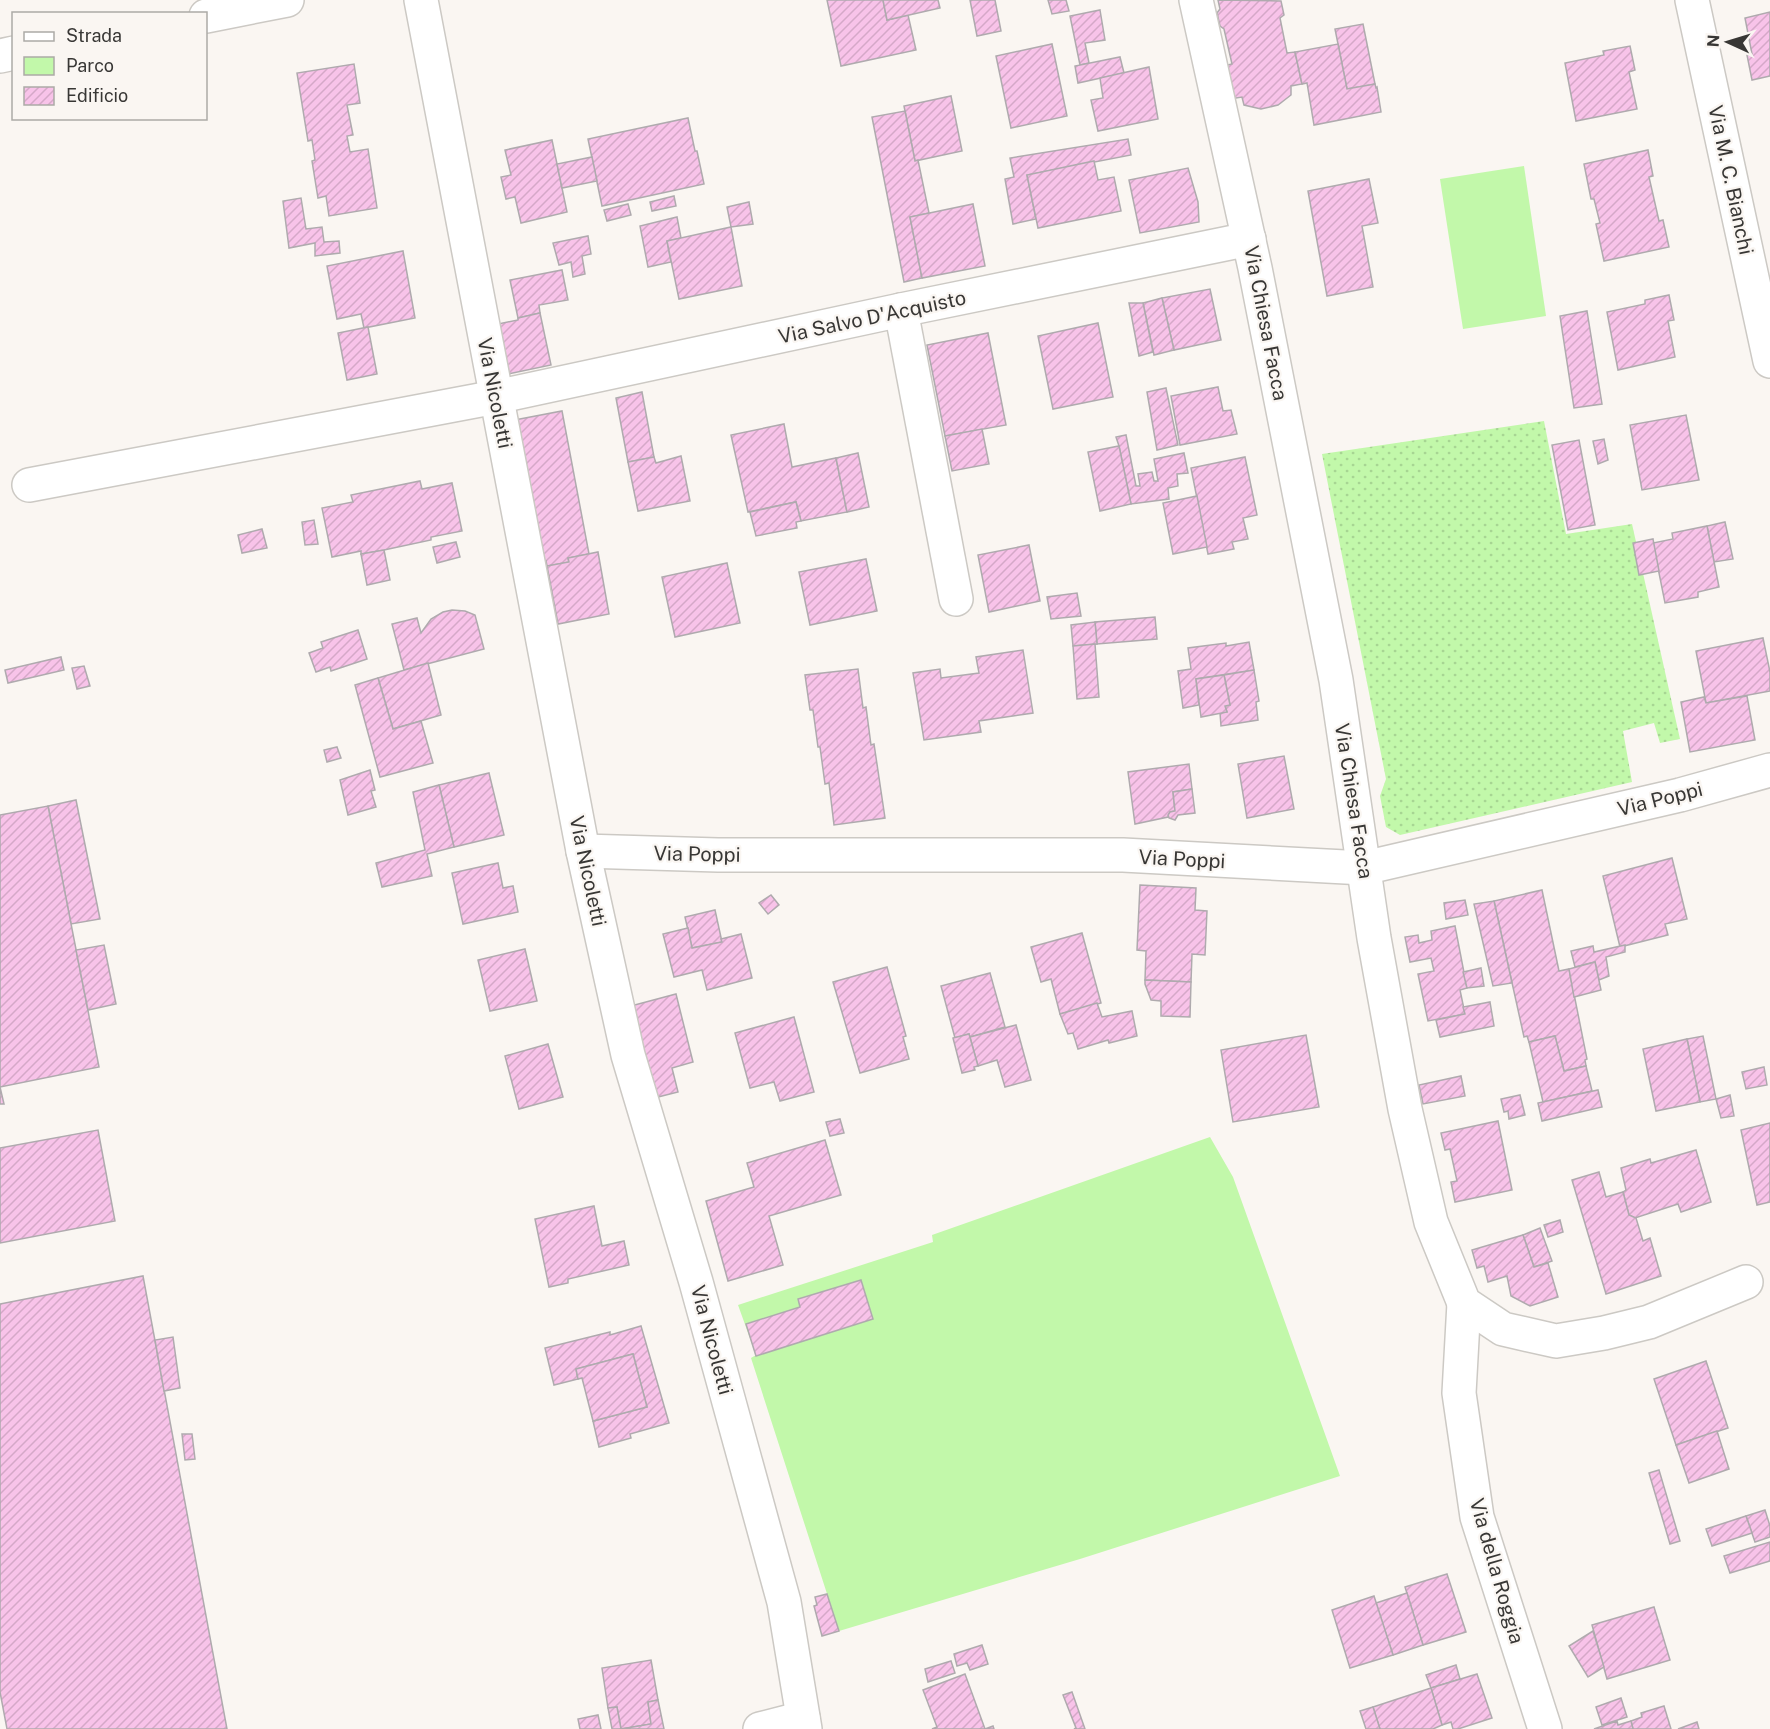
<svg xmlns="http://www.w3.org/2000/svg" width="1770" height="1729" font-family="'Public Sans',sans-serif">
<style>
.green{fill:url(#green-dots)}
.pitch{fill:#c2f8aa}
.building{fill:url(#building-hatch);stroke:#afaaae;stroke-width:1.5}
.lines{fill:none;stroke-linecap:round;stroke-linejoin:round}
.minor-casing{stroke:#ccc9c4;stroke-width:36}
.primary-casing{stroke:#ccc9c4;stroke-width:36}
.minor{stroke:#fff;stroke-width:33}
.primary{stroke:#fff;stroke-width:33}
.labels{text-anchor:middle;stroke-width:4.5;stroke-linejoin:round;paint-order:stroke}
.street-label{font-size:20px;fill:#383735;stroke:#faf6f2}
</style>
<defs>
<pattern id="green-dots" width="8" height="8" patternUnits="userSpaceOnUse" patternTransform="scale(1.5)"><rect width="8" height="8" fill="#c2f8aa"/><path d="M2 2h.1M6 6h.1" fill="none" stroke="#a7d593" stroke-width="1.8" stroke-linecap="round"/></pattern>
<pattern id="building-hatch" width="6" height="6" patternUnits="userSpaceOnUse" patternTransform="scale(1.5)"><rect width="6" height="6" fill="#f8c3e9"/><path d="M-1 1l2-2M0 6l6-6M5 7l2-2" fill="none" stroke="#d5a8c8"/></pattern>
</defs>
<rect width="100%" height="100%" fill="#faf6f2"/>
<polygon class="green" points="1544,421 1566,534 1632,524 1680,739 1660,743 1654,723 1623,731 1632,782 1400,835 1386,827 1380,796 1386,779 1322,454"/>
<g class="pitch">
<polygon points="1524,166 1546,316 1463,329 1440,179"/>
<polygon points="1210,1137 1233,1177 1340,1476 1080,1559 839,1631 751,1358 756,1355 738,1305 933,1242 932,1235"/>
</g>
<g class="building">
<polygon points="827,0 883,0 887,20 908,15 916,50 841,66"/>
<polygon points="883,0 938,0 940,8 887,20"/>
<polygon points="970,0 995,0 1001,31 977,36"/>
<polygon points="1048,0 1066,0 1069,11 1052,14"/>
<polygon points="1218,0 1281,1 1284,15 1280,18 1287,53 1295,52 1302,84 1291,86 1291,95 1278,105 1261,109 1244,105 1242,97 1230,99 1223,66 1232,64 1224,29 1220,26 1217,13 1220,9"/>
<polygon points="1100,10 1105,40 1085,43 1089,63 1080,65 1070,16"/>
<polygon points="1770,12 1770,76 1752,80 1747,55 1752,54 1745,18"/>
<polygon points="1363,24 1375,84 1347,89 1335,29"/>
<polygon points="1052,44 1067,116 1011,128 996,56"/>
<polygon points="1338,44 1347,89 1375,84 1376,88 1377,87 1381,112 1314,125 1307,83 1302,84 1295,52"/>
<polygon points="1630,46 1635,70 1629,72 1637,109 1576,121 1565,63 1604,55 1603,51"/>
<polygon points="1120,57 1124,73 1078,83 1075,66"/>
<polygon points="354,64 360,103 347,105 353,135 347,136 350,152 368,149 377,208 329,216 326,196 318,198 312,161 315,160 312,140 308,141 297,73"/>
<polygon points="1149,67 1158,119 1098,131 1091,100 1103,98 1100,78"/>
<polygon points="951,96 962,151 915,161 904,106"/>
<polygon points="905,111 915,161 918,160 929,213 910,217 922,278 904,282 872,117"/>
<polygon points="688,118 695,151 697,151 704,184 602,206 588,139"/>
<polygon points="1128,139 1131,155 1027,175 1036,219 1013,224 1005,179 1014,177 1010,158"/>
<polygon points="552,140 567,212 521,223 515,197 506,199 501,177 511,175 505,150"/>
<polygon points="1648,150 1653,176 1649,177 1659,221 1663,220 1669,247 1604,261 1596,224 1600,223 1594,199 1591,199 1584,164"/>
<polygon points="592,157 597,181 562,188 557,164"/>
<polygon points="1094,161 1098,180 1114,177 1121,211 1038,228 1027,175"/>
<polygon points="1188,168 1198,202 1199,222 1140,233 1129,180"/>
<polygon points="1369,179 1378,223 1362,226 1373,287 1327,296 1308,191"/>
<polygon points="674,196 676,206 652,211 650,202"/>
<polygon points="301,198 306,229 322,227 324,242 339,241 340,253 315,256 315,243 289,248 283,201"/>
<polygon points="749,202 753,224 731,227 727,207"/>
<polygon points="628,204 631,215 607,221 604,210"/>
<polygon points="973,204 985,266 922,278 910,217"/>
<polygon points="677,217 681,238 667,241 671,262 648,267 640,226"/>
<polygon points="731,227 742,286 679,299 667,241"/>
<polygon points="588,236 591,254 582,256 585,274 573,277 571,262 559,265 553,243"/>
<polygon points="403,251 415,318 364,328 361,314 337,319 327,266"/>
<polygon points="562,270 568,300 539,305 540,313 518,318 510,280"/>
<polygon points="1210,289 1221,340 1174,350 1162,298"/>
<polygon points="1669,295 1674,320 1668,321 1675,357 1618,370 1607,312 1645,304 1645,300"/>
<polygon points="1162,298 1174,350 1154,355 1143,303"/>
<polygon points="1129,303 1143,303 1153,352 1139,356"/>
<polygon points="1587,311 1602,404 1574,408 1560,316"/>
<polygon points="540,313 551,365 508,374 498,324 518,320 518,318"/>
<polygon points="1098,323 1113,397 1053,409 1038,336"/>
<polygon points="368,327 377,374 347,380 338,333"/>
<polygon points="988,333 1006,425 945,436 927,345"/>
<polygon points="1218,387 1223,411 1231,410 1237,434 1180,445 1171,396"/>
<polygon points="1166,388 1178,445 1157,450 1147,392"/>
<polygon points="642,392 654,457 628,462 616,398"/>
<polygon points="562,411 589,554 568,558 569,562 547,566 546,561 531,565 504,422"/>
<polygon points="1686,415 1699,480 1642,490 1630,425"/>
<polygon points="784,424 792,467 836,458 847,512 801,521 796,502 748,512 731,435"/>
<polygon points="982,429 989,464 952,471 945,436"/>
<polygon points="1126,435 1136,486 1140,486 1138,474 1152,472 1154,481 1158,481 1154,459 1184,453 1188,473 1177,474 1178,486 1168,488 1169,499 1131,504 1119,446 1116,437"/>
<polygon points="1604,439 1608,460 1598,464 1593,441"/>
<polygon points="1579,440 1595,525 1568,530 1552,445"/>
<polygon points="1119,446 1131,504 1100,511 1088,452"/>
<polygon points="858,453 869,507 847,512 836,458"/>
<polygon points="681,456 690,501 638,511 628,462 654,457 656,463"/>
<polygon points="1245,457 1257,515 1243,518 1248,539 1232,542 1234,549 1208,554 1191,468"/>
<polygon points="420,481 422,489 452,483 462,531 431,537 431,540 384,550 361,554 361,551 332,557 322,508 353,502 351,495"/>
<polygon points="1197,496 1207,547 1173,554 1163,503"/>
<polygon points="796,502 801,521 796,522 797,528 756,536 750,512"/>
<polygon points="314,520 318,544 305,545 302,522"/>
<polygon points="1725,522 1733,559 1714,562 1707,526"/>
<polygon points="1707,526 1719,587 1698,592 1698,597 1665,603 1653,543 1673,539 1672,533"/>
<polygon points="262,529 267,548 242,553 238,535"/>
<polygon points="1653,539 1659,571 1639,575 1633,543"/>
<polygon points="456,542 460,557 437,563 433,547"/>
<polygon points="1029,545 1040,601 989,612 978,555"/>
<polygon points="384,550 390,580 367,585 361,554"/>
<polygon points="598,552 609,614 558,624 547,566 569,562 568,558"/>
<polygon points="866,559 877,611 810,625 799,572"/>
<polygon points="727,563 740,623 675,637 662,577"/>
<polygon points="1077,593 1081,616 1051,619 1047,597"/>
<polygon points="452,610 465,611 475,615 484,649 404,670 392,624 417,618 421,633 431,619 443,612"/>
<polygon points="1155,617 1157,639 1097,644 1095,622"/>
<polygon points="1095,622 1097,644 1073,646 1071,625"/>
<polygon points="358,630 367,659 331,671 330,667 316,672 309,653 323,648 321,642"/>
<polygon points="1763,638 1770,672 1770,691 1706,703 1696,651"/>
<polygon points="1249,642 1254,670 1196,679 1199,705 1183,708 1178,671 1191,669 1188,648 1226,643 1226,646"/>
<polygon points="1095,644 1099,697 1077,699 1073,646"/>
<polygon points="1023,650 1033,713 979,721 981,732 924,740 913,673 940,669 941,678 979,673 976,657"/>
<polygon points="61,657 64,670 8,683 5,670"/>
<polygon points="428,663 441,715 393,729 378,678"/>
<polygon points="84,666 90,686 77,689 72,668"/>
<polygon points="858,669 863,708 866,707 871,745 874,744 885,818 834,825 829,783 825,784 820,747 818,747 813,710 810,710 805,675"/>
<polygon points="1254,670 1259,701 1256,702 1258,720 1221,726 1220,713 1227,712 1225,706 1230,705 1224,675"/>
<polygon points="1224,675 1230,705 1225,706 1227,712 1201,717 1196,679"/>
<polygon points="378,678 393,729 421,721 433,763 380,777 355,685"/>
<polygon points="1747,696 1755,740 1690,752 1681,702 1704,697 1706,703"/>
<polygon points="337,747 341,758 327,762 324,750"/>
<polygon points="1284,756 1294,809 1247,818 1238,764"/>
<polygon points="1189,764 1192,789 1173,792 1175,811 1170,812 1168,817 1135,824 1128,772"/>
<polygon points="370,770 375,790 371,791 376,807 348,815 340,780"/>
<polygon points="489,773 504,835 454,847 439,785"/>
<polygon points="439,785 454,847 427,854 432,876 382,887 376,863 425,850 413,792"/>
<polygon points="1192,789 1195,813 1178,815 1175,820 1169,818 1168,815 1170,812 1175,811 1173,792"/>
<polygon points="76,800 100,919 71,924 48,806"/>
<polygon points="48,806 99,1067 0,1087 0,815"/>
<polygon points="1672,858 1687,919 1665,924 1668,935 1620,947 1603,876"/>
<polygon points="498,863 503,888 513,886 518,912 463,924 452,873"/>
<polygon points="1140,885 1196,888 1195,910 1207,911 1205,955 1192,954 1191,982 1145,980 1146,951 1137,950"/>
<polygon points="1542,890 1559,971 1569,969 1587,1059 1585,1060 1586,1066 1564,1071 1555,1036 1529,1042 1527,1036 1524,1037 1494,901"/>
<polygon points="771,895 779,905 768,914 759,903"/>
<polygon points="1465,900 1468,915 1446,919 1444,903"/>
<polygon points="1494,901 1512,983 1493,986 1474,904"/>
<polygon points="715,910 722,942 692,948 685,917"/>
<polygon points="1455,926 1467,988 1460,990 1465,1014 1428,1021 1418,974 1434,971 1431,958 1410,962 1405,937 1418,935 1419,943 1432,940 1431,931"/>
<polygon points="688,928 692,948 722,942 721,939 741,934 752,978 707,990 702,970 674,977 663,934"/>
<polygon points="1082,933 1101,1003 1060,1014 1051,979 1041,982 1031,947"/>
<polygon points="104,945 116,1004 88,1010 76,950"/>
<polygon points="1625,945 1625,952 1606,957 1609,976 1599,980 1595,962 1575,967 1571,951 1593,946 1594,952"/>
<polygon points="525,949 537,1001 490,1011 478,960"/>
<polygon points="1595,962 1601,990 1574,997 1569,969"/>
<polygon points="887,967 906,1036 903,1037 909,1059 860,1073 833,982"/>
<polygon points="1481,968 1484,986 1467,988 1463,972"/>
<polygon points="990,973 1005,1027 970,1037 969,1034 955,1038 941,986"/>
<polygon points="1145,980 1191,982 1190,1017 1161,1016 1161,1001 1151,1000 1145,984"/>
<polygon points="676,994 693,1062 672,1068 678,1092 650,1099 627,1007"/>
<polygon points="1490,1002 1494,1026 1440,1037 1436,1020 1465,1014 1463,1007"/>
<polygon points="1097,1003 1102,1017 1132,1011 1137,1036 1109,1043 1108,1040 1078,1049 1073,1033 1068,1034 1060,1014"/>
<polygon points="794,1017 814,1092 780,1101 774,1082 750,1088 735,1033"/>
<polygon points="1016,1025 1031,1080 1005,1087 997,1060 978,1066 970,1037"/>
<polygon points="969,1034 978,1066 974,1067 975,1070 962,1073 953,1038"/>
<polygon points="1306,1035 1319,1107 1233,1122 1221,1050"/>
<polygon points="1555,1036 1564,1071 1586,1066 1592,1091 1543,1102 1529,1042"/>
<polygon points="1703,1036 1716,1099 1700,1102 1687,1039"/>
<polygon points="1687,1039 1700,1102 1656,1111 1643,1049"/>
<polygon points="548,1044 563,1097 519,1109 505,1056"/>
<polygon points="1764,1067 1767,1085 1746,1089 1742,1072"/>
<polygon points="1461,1076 1465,1096 1423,1104 1419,1085"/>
<polygon points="0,1087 4,1104 0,1104"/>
<polygon points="1598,1090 1602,1107 1542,1121 1538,1103"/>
<polygon points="1520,1095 1525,1115 1509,1119 1508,1111 1504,1112 1501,1099"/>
<polygon points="1730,1095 1734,1116 1721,1118 1716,1099"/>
<polygon points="840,1119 844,1133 830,1136 826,1122"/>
<polygon points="1498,1121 1512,1190 1455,1202 1451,1182 1457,1181 1450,1149 1445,1150 1441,1133"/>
<polygon points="1770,1123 1770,1202 1757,1205 1741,1130"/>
<polygon points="98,1130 115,1221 0,1243 0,1148"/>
<polygon points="825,1140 841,1195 769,1216 783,1265 728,1281 706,1201 754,1187 747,1163"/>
<polygon points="1696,1150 1711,1202 1681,1212 1678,1204 1635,1218 1629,1215 1623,1192 1626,1190 1621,1168 1650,1159 1651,1163"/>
<polygon points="1599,1172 1606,1197 1623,1192 1629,1215 1636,1218 1643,1241 1650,1238 1661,1276 1606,1294 1572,1180"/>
<polygon points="594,1206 602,1246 624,1241 629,1265 568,1279 568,1283 549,1287 535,1219"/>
<polygon points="1560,1220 1563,1232 1548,1237 1544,1225"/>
<polygon points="1540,1228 1552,1261 1534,1267 1523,1235"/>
<polygon points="1523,1235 1534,1267 1548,1263 1558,1297 1530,1306 1511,1296 1507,1276 1488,1282 1484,1266 1477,1268 1472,1250"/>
<polygon points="143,1276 227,1729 7,1729 0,1692 0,1304"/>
<polygon points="861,1280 873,1319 756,1356 746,1324 800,1307 798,1299"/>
<polygon points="641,1326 669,1423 630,1434 631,1438 599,1447 593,1421 647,1407 633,1354 576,1369 578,1379 554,1385 545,1348 610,1332 610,1335"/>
<polygon points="173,1337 180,1388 164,1391 155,1340"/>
<polygon points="633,1354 647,1407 593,1421 582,1378 578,1379 576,1369"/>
<polygon points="1706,1361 1728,1428 1676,1445 1654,1379"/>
<polygon points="1717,1431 1729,1469 1689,1483 1676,1445"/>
<polygon points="182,1434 192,1434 195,1459 185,1460"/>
<polygon points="1659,1470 1680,1541 1670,1544 1649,1473"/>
<polygon points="1765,1510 1770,1526 1770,1537 1755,1542 1746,1516"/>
<polygon points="1746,1516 1752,1533 1712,1546 1706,1529"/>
<polygon points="1770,1542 1770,1561 1730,1573 1724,1556"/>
<polygon points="1447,1574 1466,1632 1423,1645 1405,1587"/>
<polygon points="1407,1593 1423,1645 1393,1655 1376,1603"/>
<polygon points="827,1594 839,1631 822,1636 814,1606 817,1605 815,1597"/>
<polygon points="1374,1596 1393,1655 1350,1668 1332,1610"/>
<polygon points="1654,1607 1670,1660 1607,1679 1592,1625"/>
<polygon points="1593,1631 1604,1667 1588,1677 1569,1646"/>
<polygon points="982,1645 988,1664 970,1670 967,1663 957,1666 954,1654"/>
<polygon points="651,1660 658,1700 648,1702 651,1724 621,1729 617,1707 608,1708 602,1668"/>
<polygon points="951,1661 955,1673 928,1682 925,1669"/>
<polygon points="1456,1665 1460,1679 1431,1688 1426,1675"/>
<polygon points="965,1674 985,1729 993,1726 994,1729 932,1729 937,1727 923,1690"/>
<polygon points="1477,1674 1492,1718 1458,1729 1453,1729 1451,1722 1442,1725 1431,1688"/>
<polygon points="1431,1688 1442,1725 1433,1729 1380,1729 1373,1707"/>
<polygon points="1072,1692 1085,1729 1074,1729 1076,1728 1063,1695"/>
<polygon points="1621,1698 1627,1717 1602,1725 1596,1707"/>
<polygon points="658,1700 664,1729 612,1729 608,1708 617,1707 621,1729 651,1724 648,1702"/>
<polygon points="1664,1706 1671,1729 1633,1729 1631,1721 1642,1717 1641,1713"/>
<polygon points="1373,1707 1380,1729 1366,1729 1360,1711"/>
<polygon points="598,1715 601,1729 580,1729 578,1719"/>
<polygon points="1617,1721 1618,1725 1631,1721 1633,1729 1594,1729"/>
<polygon points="1697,1722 1699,1729 1678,1729"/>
</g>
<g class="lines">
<g class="minor-casing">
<g id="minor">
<polyline points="421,0 583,851 628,1055 696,1282 784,1602 805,1729"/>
<polyline points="1196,0 1255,268 1336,680 1374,938 1405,1109 1431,1222 1464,1303 1503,1329 1556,1341 1604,1333 1649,1322 1746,1282"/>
<polyline points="1692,0 1770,361"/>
<polyline points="901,310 956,599"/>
<polyline points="29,485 496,397 901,310 1249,239"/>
<polyline points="583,851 718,855 1123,855 1364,868 1680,795 1770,770"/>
<polyline points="1464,1303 1459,1393 1477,1517 1545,1729"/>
<polyline points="760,1729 803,1718"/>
</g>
</g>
<g class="primary-casing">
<g id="primary">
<polyline points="206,16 287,0"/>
<polyline points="0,56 14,53"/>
</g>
</g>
<use href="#minor" class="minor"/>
<use href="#primary" class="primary"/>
</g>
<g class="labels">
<g class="street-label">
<text transform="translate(1731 180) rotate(78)" y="7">Via M. C. Bianchi</text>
<text transform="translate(872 317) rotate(-12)" y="7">Via Salvo D'Acquisto</text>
<text transform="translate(1266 323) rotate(79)" y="7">Via Chiesa Facca</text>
<text transform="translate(495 393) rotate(79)" y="7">Via Nicoletti</text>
<text transform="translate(1660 799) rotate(-14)" y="7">Via Poppi</text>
<text transform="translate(1354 801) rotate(81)" y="7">Via Chiesa Facca</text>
<text transform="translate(697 854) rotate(1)" y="7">Via Poppi</text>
<text transform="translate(1182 859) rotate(3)" y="7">Via Poppi</text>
<text transform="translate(588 871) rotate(78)" y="7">Via Nicoletti</text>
<text transform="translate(712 1340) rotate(75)" y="7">Via Nicoletti</text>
<text transform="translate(1497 1571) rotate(74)" y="7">Via della Roggia</text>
</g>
</g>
<rect x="12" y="12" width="195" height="108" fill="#faf6f2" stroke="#acaaa6" stroke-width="1.5"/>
<rect x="24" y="32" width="30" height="9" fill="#ffffff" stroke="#acaaa6" stroke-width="1.5"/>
<text x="66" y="42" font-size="18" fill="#383735">Strada</text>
<rect x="24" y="57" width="30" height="18" fill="#c2f8aa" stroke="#acaaa6" stroke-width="1.5"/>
<text x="66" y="72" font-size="18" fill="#383735">Parco</text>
<rect x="24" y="87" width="30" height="18" fill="url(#building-hatch)" stroke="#acaaa6" stroke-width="1.5"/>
<text x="66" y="102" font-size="18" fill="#383735">Edificio</text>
<g transform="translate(1728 42) rotate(274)" stroke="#faf6f2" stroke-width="4.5" paint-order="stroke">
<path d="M0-4.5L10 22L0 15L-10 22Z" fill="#383735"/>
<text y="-9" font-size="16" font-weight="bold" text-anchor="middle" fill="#383735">N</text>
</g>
</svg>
